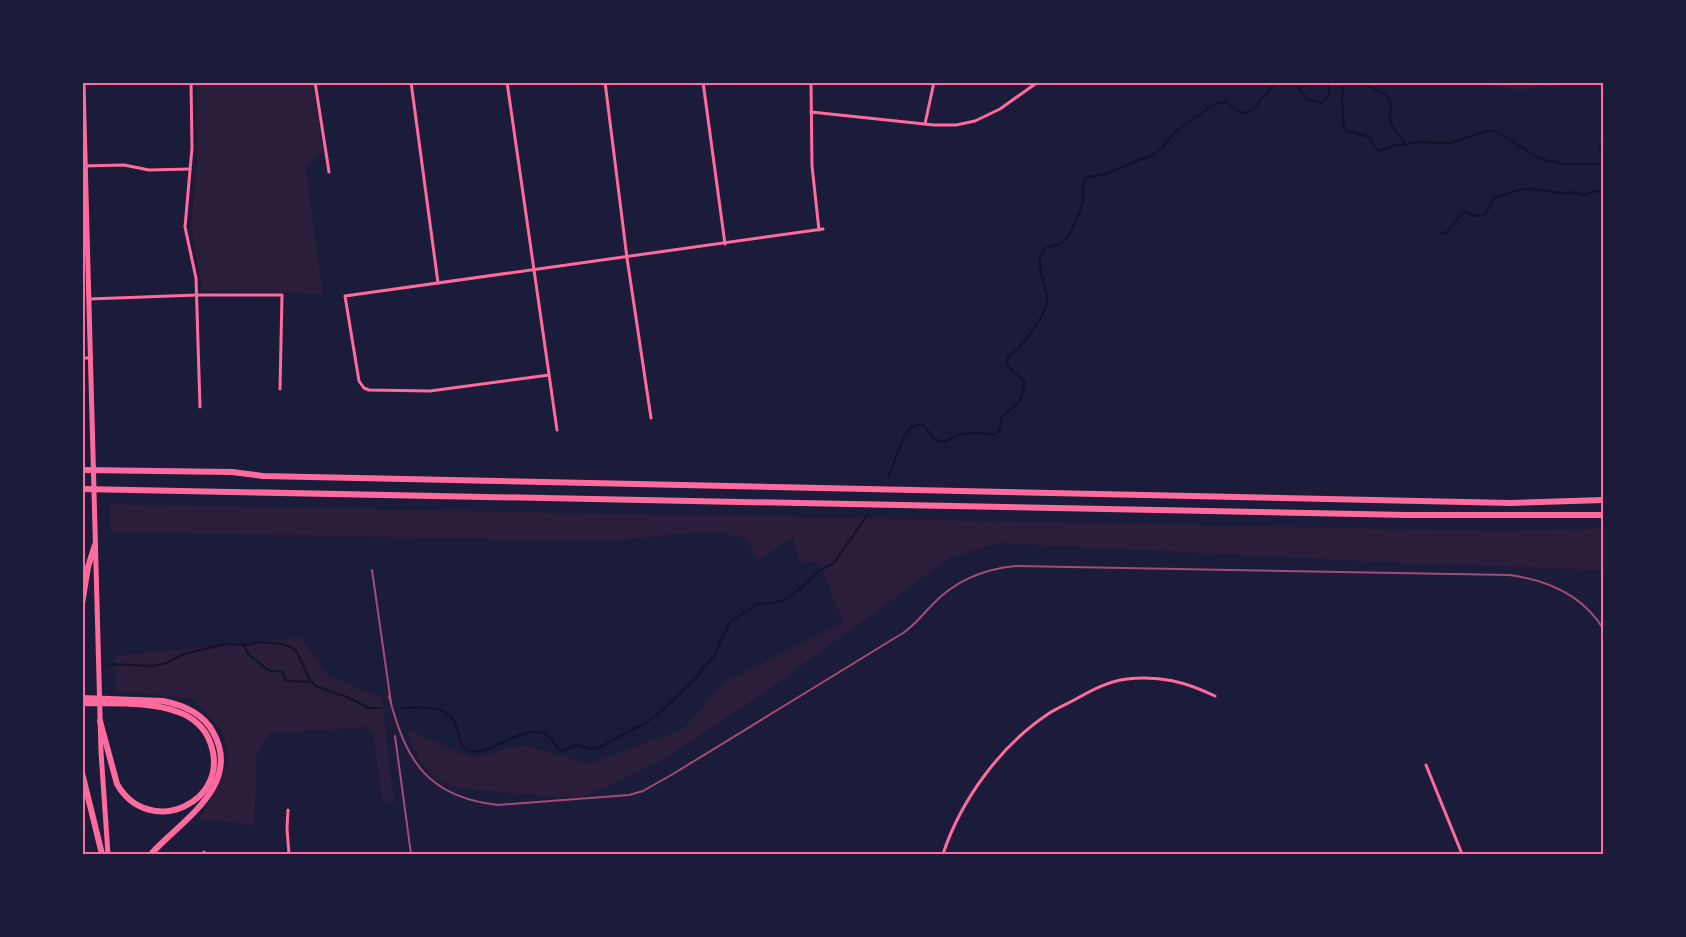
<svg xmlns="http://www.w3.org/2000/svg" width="1686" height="937" font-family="'Archivo Narrow',sans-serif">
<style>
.green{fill:#2a1e3b}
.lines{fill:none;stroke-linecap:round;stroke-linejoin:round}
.stream{stroke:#12122b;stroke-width:2}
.minor{stroke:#ff6b9d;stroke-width:3}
.primary{stroke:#ff6b9d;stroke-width:5}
.motorway{stroke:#ff6b9d;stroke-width:6}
.rail{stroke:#a44b75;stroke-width:2}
.neatline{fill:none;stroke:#ff6b9d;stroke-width:2}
</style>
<rect width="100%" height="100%" fill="#1b1b3a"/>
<g class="green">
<polygon points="197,83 313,83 323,151 305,165 323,294 202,291 191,226 197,161"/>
<polygon points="1481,83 1580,83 1518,90"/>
<polygon points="110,504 1506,531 1603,528 1604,570 1380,562 999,543 951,557 762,694 659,762 580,798 461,789 438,781 418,759 406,729 472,758 524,745 589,764 682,730 724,683 843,622 819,562 800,561 792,538 759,560 745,538 712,531 606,541 111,532"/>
<polygon points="301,638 329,676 382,698 394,804 382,799 373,733 366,727 270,733 256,756 255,825 200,819 229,759 223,732 193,699 116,691 115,656"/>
</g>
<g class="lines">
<g class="stream">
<polyline points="1292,82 1308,99 1322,103 1329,96 1329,82"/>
<polyline points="1343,82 1342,102 1344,127 1348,131 1368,137 1379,151 1393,146 1418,142 1450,143 1489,130 1499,133 1537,157 1549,161 1565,164 1604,164"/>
<polyline points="1362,82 1388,97 1391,104 1390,119 1393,127 1406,144"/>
<polyline points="1299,89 1305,82"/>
<polyline points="1604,137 1599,148 1604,154"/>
<path d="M1442 233 1447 232 1462 213C1469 211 1469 215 1476 216 1486 218 1490 206 1493 199L1521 189 1544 190 1566 194 1573 192 1584 195 1593 191 1604 193"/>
<path d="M888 477 904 437 911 427 922 424 935 439 944 442 961 434 979 433 993 435 1000 430 1001 418 1020 401 1025 382C1021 376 1008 371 1007 362 1007 355 1014 353 1018 349 1026 341 1043 316 1046 306 1052 290 1030 265 1045 248 1050 246 1058 246 1063 242 1071 235 1081 211 1083 200 1084 191 1081 185 1087 177L1107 174 1131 163 1151 156 1161 149 1176 131 1216 103 1226 102 1238 111 1247 113 1255 107 1276 82"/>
<polyline points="244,645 248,654 268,670 283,672 286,681 312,682"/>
<polyline points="109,664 153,666 166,663 184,654 226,644 248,645 258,642 282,644 291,647 297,652 310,680 316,686 347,697 369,708 380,708"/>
<polyline points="82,665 87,664"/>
<path d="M402 708C425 707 453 704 458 732 460 741 461 747 470 752 497 753 515 727 543 733 553 735 553 748 563 751L575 745 590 749 598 748 647 722 665 708 697 677 704 666 714 657 719 644 731 621 759 603 768 604 784 600 806 584 819 571 834 563 868 514"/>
</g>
<g class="minor">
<polyline points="191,82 192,148 185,227 196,278 200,407"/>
<polyline points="315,82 329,172"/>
<polyline points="411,82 438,283"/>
<polyline points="507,82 557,430"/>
<polyline points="605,82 627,258 651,418"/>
<polyline points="703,82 725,244"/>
<polyline points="811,82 812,166 819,230"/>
<polyline points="811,112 934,125 956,125 975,121 1000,109 1038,82"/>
<polyline points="925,124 934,82"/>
<polyline points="82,166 124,165 149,170 190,169"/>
<polyline points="89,299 197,295 282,295 280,389"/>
<polyline points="82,358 91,358"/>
<polyline points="549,375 430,391 369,390 364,388 359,381 345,296 823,229"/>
<polyline points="1426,765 1462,854"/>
<polyline points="288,810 287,829 289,854"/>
<polyline points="204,852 204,854"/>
<path d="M943 854C961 800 1000 746 1048 714 1057 708 1067 704 1076 699 1092 690 1109 681 1127 679 1159 675 1186 682 1215 696"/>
<polyline points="1601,854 1604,853"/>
</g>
<polyline class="primary" points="83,82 101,752 108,854"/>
<g class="motorway">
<polyline points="82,470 232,472 263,476 1511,503 1604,500"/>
<polyline points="82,489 1407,515 1604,515"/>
<polyline points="82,604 88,567 95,545"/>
<path d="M82 698 163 701C183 705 203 713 213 732 243 785 181 821 151 854"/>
<path d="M82 703C111 704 151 701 178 712 193 717 205 728 210 742 233 802 149 840 117 784L100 721"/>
<polyline points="82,773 102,854"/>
</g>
<g class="rail">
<polyline points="372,570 391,703"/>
<path d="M389 696C406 761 427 797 498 805L629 795 643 791 673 774 903 633C915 625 923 614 933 604 956 580 983 569 1016 566L1509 575C1548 580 1583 595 1604 630"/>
<polyline points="395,736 411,854"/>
</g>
</g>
<rect width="1686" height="937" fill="none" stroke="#1b1b3a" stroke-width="168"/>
<rect x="84" y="84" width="1518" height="769" class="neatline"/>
</svg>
